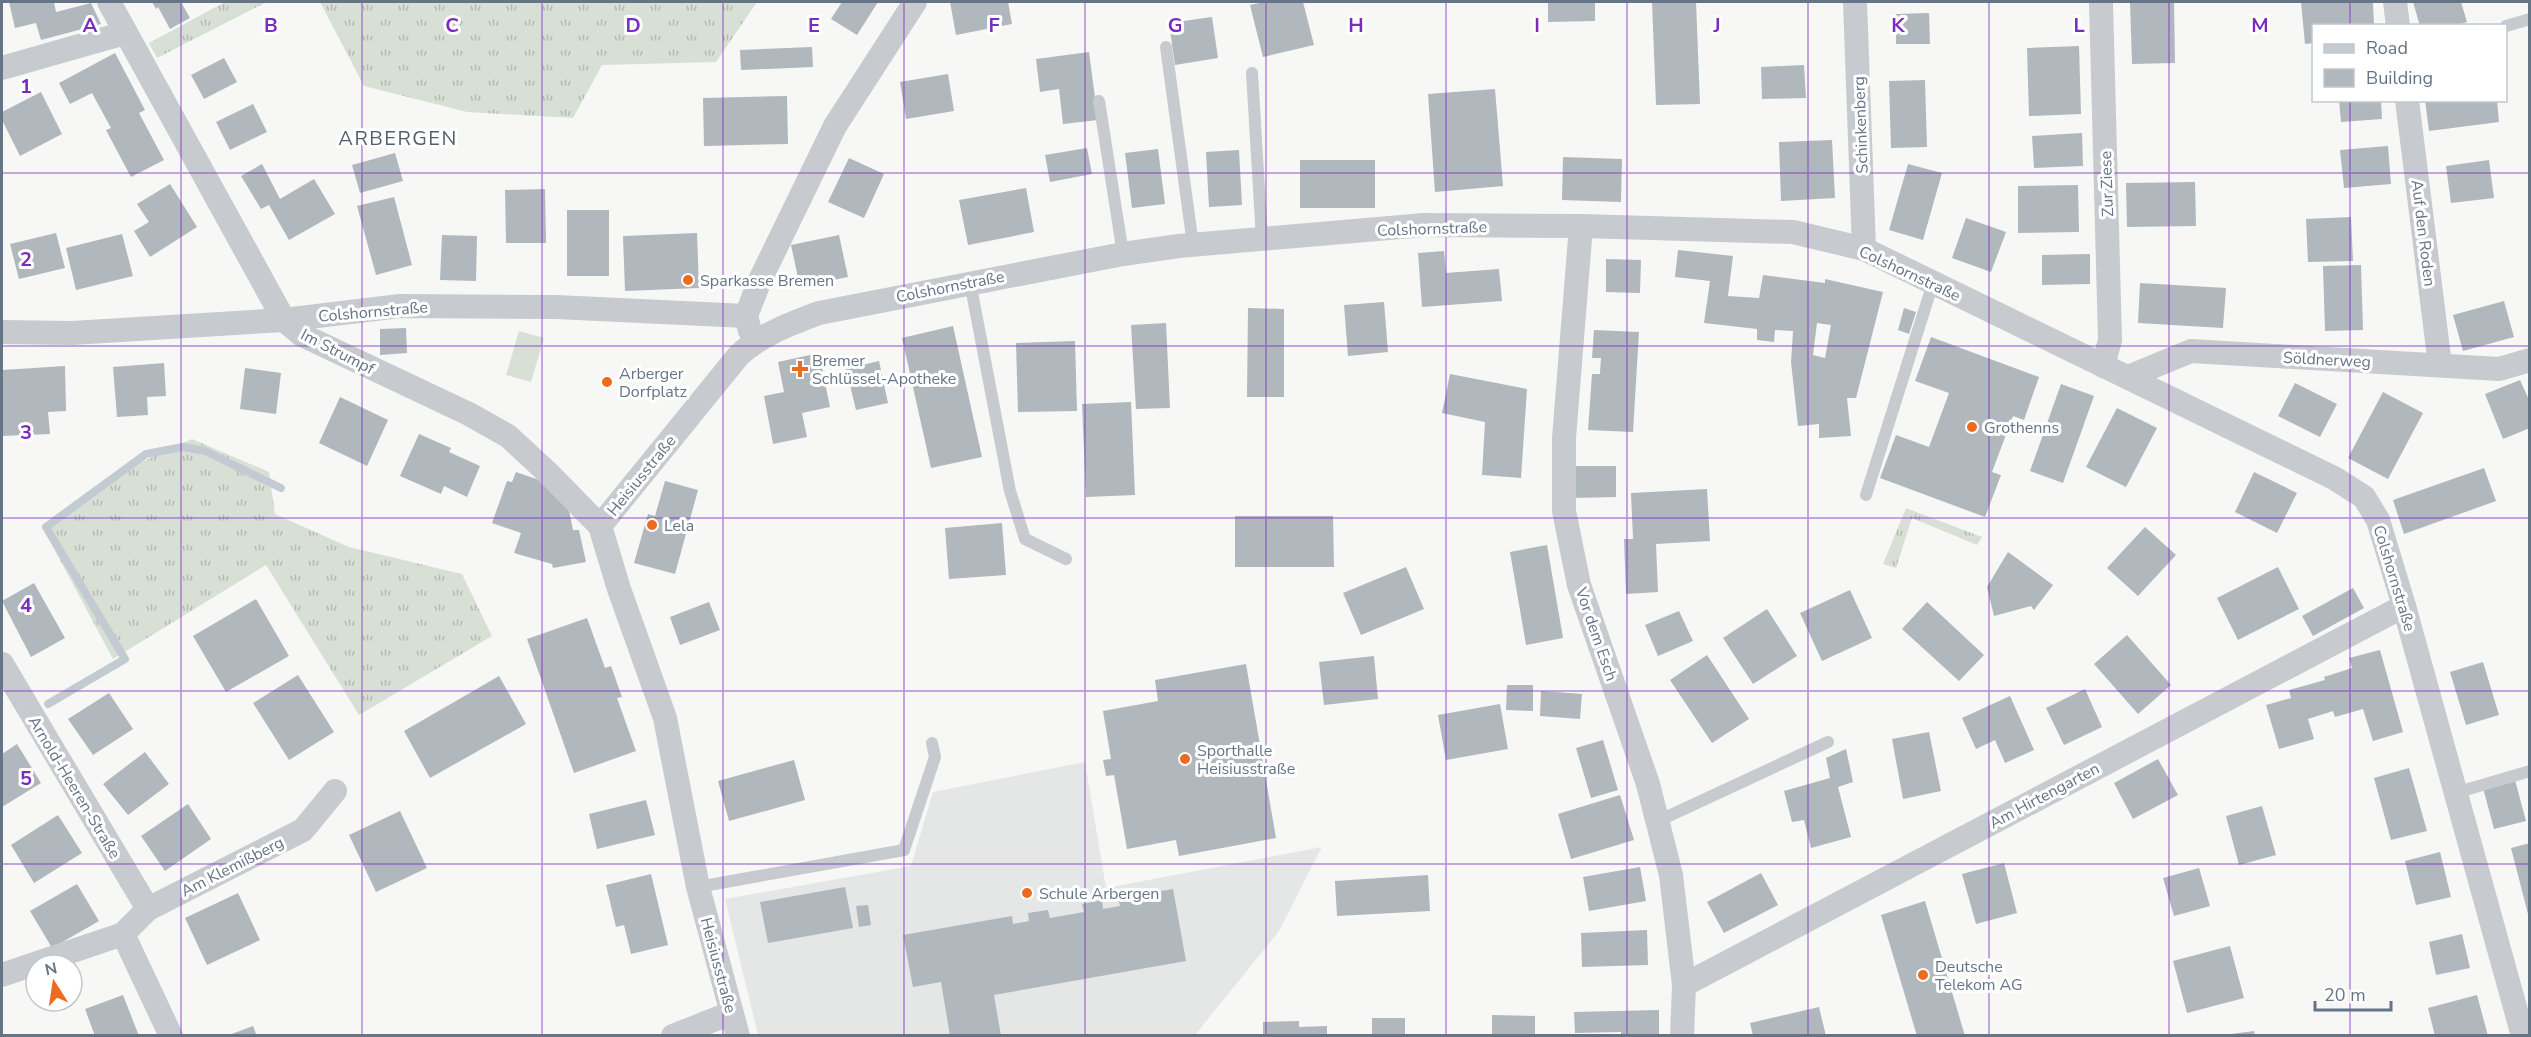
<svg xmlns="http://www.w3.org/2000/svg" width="2531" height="1037" font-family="'Nunito Sans',sans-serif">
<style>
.built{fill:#e5e7e6}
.grass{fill:url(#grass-tufts)}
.garden{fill:#d8e0d6}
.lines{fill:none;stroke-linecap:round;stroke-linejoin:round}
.stream{stroke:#c2cbd2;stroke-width:8}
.building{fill:#b0b7bd;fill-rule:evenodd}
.service{stroke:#c7cace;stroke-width:12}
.minor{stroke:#c7cace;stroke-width:24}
.grid{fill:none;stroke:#7b2cbf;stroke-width:1.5;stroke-opacity:0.55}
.poi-dot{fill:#ed6b20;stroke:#fff;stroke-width:2}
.labels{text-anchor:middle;stroke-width:6;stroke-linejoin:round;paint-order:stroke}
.street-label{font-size:16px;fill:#657487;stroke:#fff}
.poi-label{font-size:16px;fill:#657487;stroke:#fff;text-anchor:start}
.quarter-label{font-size:20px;letter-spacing:1.5px;fill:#545e6c;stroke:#fff}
.grid-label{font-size:20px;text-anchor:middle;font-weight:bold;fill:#7b2cbf;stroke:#fff;stroke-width:6;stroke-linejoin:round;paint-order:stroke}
</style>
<defs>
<pattern id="grass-tufts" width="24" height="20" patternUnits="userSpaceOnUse" patternTransform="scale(1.5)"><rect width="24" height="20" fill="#d8e0d6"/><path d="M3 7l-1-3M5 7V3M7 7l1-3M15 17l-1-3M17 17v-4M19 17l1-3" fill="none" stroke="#b3bab3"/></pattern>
</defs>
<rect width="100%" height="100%" fill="#f7f8f5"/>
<polygon class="built" points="1085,762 1106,888 1322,847 1279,931 1195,1035 758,1035 725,899 911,866 933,792"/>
<g class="grass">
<polygon points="225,2 267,2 157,58 149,43"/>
<polygon points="320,2 757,2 716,62 602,65 573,118 467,112 364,86"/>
<polygon points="192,439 269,472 275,514 349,547 462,574 492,636 359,715 266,565 113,659 45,532 105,479"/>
<polygon points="1906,508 1982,537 1977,545 1912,518 1896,568 1883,564"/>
</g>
<polygon class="garden" points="519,331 544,338 531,382 506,375"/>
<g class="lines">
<polyline class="stream" points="48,704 125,659 46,527 146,454 183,447 205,451 281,488"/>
</g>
<g class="building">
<polygon points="9,2 54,2 56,12 91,3 101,24 41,40 36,23 15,28"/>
<polygon points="152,2 181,2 190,18 170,29 158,7 156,9"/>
<polygon points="842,2 878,2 857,35 831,19"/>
<polygon points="950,2 1008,2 1012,24 956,35"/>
<polygon points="1264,2 1303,2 1314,45 1263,57 1250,5"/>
<polygon points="1548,2 1595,2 1595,21 1548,22"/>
<polygon points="1652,2 1696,2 1700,104 1656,105"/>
<polygon points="2130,2 2174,2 2175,63 2132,64"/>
<polygon points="2301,2 2373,2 2374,26 2314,26 2314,43 2305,44"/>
<polygon points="2413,2 2461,2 2467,22 2454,26 2420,26"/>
<polygon points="1929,13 1930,44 1896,44 1896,14"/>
<polygon points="1212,17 1218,58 1175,65 1169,23"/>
<polygon points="2079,46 2081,114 2029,116 2027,48"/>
<polygon points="812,47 813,67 741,70 740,50"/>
<polygon points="1089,52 1098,120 1063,124 1059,89 1040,92 1036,59"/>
<polygon points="115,53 145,110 139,113 164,160 131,177 106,130 111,128 92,93 70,104 59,83"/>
<polygon points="224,58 237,82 204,99 191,75"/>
<polygon points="1804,65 1806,98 1762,99 1761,67"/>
<polygon points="948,74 954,111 906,119 900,82"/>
<polygon points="1925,80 1927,147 1891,148 1889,81"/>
<polygon points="1495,89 1503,186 1435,192 1428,94"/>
<polygon points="41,92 62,134 20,156 2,120 2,112"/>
<polygon points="787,96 788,144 704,146 703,98"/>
<polygon points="2339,100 2381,100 2382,119 2341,122"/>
<polygon points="2425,100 2497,100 2499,122 2429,131"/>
<polygon points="253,104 267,132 230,150 216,122"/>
<polygon points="2082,133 2083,166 2034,168 2032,136"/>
<polygon points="1832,140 1835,198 1781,201 1779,142"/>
<polygon points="2388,146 2391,184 2344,188 2340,150"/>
<polygon points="1087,148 1092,174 1050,182 1045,155"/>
<polygon points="1158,149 1165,204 1132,208 1125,153"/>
<polygon points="1239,150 1242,205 1209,207 1206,152"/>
<polygon points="395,153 403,181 360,193 352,165"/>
<polygon points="1563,157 1622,159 1621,202 1562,200"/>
<polygon points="849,158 884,174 864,218 828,202"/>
<rect x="1300" y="160" width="75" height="48"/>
<polygon points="2489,160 2494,198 2451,203 2446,166"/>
<polygon points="262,164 280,199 314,179 335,214 289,240 269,205 261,209 241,176"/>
<polygon points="1908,164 1942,173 1923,240 1889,230"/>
<polygon points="2195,182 2196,226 2127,227 2126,183"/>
<polygon points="170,184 197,227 150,257 134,231 149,222 137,204"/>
<polygon points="2078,185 2079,232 2018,233 2018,186"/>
<polygon points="1026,188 1034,232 968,245 959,200"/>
<polygon points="545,189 546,243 506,243 505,190"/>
<polygon points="394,197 412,265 376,275 357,206"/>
<rect x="567" y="210" width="42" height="66"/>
<polygon points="2351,217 2353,261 2308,262 2306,219"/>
<polygon points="1966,218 2006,232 1991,272 1952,258"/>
<polygon points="56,233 65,268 19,279 10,244"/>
<polygon points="697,233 699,288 625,291 623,236"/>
<polygon points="122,234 133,276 76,290 66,248"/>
<polygon points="442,235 477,236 476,281 440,280"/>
<polygon points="839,235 848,277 800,287 791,245"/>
<path d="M1678 250 1733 256 1728 296 1759 298 1763 275 1825 283V279L1883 292 1856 398H1847L1851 436 1819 438V424L1798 426 1791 362 1793 331 1775 330 1774 342 1757 340V329L1704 323 1710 281 1675 277ZM1817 323 1831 325 1825 358 1813 355Z"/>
<polygon points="1444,251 1446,273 1499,269 1502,301 1422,307 1418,253"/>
<polygon points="2090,254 2090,284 2042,285 2042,255"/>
<polygon points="1606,259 1641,260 1640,293 1606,292"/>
<polygon points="2361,265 2363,330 2325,331 2323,266"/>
<polygon points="2140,283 2226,288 2223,328 2138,323"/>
<polygon points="2504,301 2514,337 2463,351 2453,315"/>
<polygon points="1384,302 1388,352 1348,356 1344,305"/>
<polygon points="1248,308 1284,309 1284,397 1247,397"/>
<polygon points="1904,308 1916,312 1909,334 1898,330"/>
<polygon points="1166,323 1170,408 1136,409 1131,325"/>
<polygon points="953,326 982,457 931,468 902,338"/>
<polygon points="406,328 407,353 380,355 380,329"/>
<polygon points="1594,330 1639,332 1633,432 1588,430 1592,374 1600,374 1600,372 1601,358 1592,358"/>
<polygon points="1931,337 2039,377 2024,420 2013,416 1992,472 2001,475 1985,517 1880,478 1896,435 1929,447 1949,393 1915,381"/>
<polygon points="1075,341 1077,411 1018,412 1016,343"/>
<polygon points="819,353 830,407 802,413 807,437 773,444 764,396 784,392 778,362"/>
<polygon points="879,361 888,403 856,410 846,369"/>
<polygon points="164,363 166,396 147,397 148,415 117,417 113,367"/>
<polygon points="65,366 66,411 48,412 50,434 2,436 2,370"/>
<polygon points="245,368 281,373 276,414 240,409"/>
<polygon points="1450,374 1527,389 1521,478 1482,475 1485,422 1442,413"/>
<polygon points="2520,380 2530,402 2530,428 2503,439 2485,394"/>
<polygon points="2295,383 2337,404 2320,437 2278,416"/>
<polygon points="2061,384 2094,396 2063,483 2030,471"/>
<polygon points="2383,392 2423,413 2388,479 2348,458"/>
<polygon points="340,397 388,420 367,466 319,443"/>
<polygon points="1131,402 1135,495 1086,497 1082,404"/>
<polygon points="2117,408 2157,428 2126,487 2086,467"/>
<polygon points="419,434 451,448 449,452 480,466 467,497 444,486 441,494 400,476"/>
<polygon points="1572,466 1616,466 1616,497 1572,498"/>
<polygon points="2484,468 2496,501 2404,534 2393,500"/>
<polygon points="516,472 542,481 569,510 573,530 579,530 586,562 553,568 552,564 514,553 521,533 492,523 507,481 512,482"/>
<polygon points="2254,472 2297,493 2277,533 2235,512"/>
<polygon points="665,481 698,490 675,574 634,563 648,514 655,516"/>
<polygon points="1707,489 1710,541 1656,544 1658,592 1626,594 1624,539 1633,539 1631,493"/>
<polygon points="1235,516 1333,516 1334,567 1235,567"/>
<polygon points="1002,523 1006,575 949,579 945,528"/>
<polygon points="2145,527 2176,555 2138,596 2107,568"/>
<polygon points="1547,545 1563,638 1526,645 1510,552"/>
<polygon points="2008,552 2053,585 2034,610 2031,606 1994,616 1987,587"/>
<polygon points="1406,567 1424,609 1361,635 1343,593"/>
<polygon points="2278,567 2299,609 2238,640 2217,598"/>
<polygon points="34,583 65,638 31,657 2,601"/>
<polygon points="2353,588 2364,608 2313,636 2302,616"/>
<polygon points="1850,590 1872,638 1822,661 1800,613"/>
<polygon points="256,599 289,656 226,692 193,636"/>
<polygon points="709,602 720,630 680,645 670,617"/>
<polygon points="1927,602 1984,655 1959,681 1902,629"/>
<polygon points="1767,609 1797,656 1753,684 1723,638"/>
<polygon points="1679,611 1693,641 1658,656 1645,625"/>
<polygon points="587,618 605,668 611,666 622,697 617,698 636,751 574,773 527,639"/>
<polygon points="2127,635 2171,685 2138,714 2094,664"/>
<polygon points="2380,650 2403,732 2373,741 2363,709 2335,717 2333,711 2308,719 2314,739 2279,749 2266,705 2291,698 2289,690 2325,680 2324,677 2352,668 2349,658"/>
<polygon points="1707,655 1749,719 1712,743 1670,680"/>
<polygon points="1374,656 1378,699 1324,705 1319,662"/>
<polygon points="2483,662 2499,715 2466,725 2450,672"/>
<polygon points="1246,664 1276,838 1179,856 1176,840 1127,849 1114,775 1106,776 1103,760 1111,759 1103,711 1158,701 1155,680"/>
<polygon points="298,675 334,732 289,760 253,703"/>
<polygon points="499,676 526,724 430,778 404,731"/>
<polygon points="1507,685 1533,685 1533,711 1506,710"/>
<polygon points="2085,689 2102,727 2064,745 2046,708"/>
<polygon points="1541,691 1582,694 1580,719 1540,716"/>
<polygon points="109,693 133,729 93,755 68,719"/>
<polygon points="2010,696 2034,750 2005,763 1995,740 1976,749 1962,718"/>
<polygon points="1500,704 1508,749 1446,760 1438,715"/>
<polygon points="1929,732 1941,791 1903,799 1892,739"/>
<polygon points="1603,740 1618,790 1591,798 1576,748"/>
<polygon points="17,744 41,783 2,807 2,754"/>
<polygon points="1846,749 1853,782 1838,787 1851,837 1811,848 1804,820 1792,822 1784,791 1830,778 1826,758"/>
<polygon points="145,752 169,784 128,815 103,784"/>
<polygon points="2158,759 2178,795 2133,819 2114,783"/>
<polygon points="794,760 805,800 729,821 718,781"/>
<polygon points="2409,768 2427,831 2391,840 2374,778"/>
<polygon points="2515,780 2526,821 2494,829 2483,788"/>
<polygon points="1620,795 1634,840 1571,859 1558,814"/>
<polygon points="646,800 655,835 597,849 589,814"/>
<polygon points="188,804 211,839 165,871 141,836"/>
<polygon points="2262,806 2276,855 2239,865 2226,816"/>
<polygon points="400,811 427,868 376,892 349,835"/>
<polygon points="58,815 82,853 34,883 11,845"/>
<polygon points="2530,843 2530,918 2529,918 2511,848"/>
<polygon points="2440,852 2451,897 2416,905 2405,861"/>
<polygon points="2004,863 2017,913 1976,924 1962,874"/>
<polygon points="1640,867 1646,901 1589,911 1583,877"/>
<polygon points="2199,868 2210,906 2174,916 2163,878"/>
<polygon points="1761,873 1778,905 1724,933 1707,902"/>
<polygon points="651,874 668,945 631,954 624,925 616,927 606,885"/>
<polygon points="1428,875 1430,911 1337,916 1335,881"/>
<polygon points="77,884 99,921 52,948 30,911"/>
<polygon points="845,887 853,928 768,943 760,902"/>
<polygon points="1173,889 1186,961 994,995 1001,1036 950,1036 941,982 913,987 903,935 1012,916 1013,924 1029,921 1028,913 1048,910 1050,918 1084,912 1082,904 1102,900 1103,909 1120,906 1118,898"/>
<polygon points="238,893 260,940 207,965 185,918"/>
<polygon points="1925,901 1965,1036 1917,1036 1881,915"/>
<polygon points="868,905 871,925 859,927 856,906"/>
<polygon points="1647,930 1648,965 1582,967 1581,933"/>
<polygon points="2462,934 2470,968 2436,975 2429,942"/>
<polygon points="2230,946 2244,998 2187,1013 2173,961"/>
<polygon points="123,995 139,1036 95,1036 85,1009"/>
<polygon points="2477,995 2488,1036 2435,1036 2428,1008"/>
<polygon points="1819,1007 1826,1036 1753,1036 1750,1023"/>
<polygon points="1659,1010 1659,1036 1621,1036 1621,1032 1575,1033 1574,1012"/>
<polygon points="1492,1015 1535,1016 1535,1036 1492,1036"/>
<rect x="1372" y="1018" width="33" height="18"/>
<polygon points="1299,1021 1299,1027 1327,1026 1327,1036 1263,1036 1263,1022"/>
<polygon points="253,1026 257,1036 229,1036 229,1035"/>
<polygon points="2254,1031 2255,1036 2231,1036 2231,1034"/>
</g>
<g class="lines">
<g class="service">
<polyline points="2506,26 2530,19"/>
<polyline points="1166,47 1193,245"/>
<polyline points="1252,73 1262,239"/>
<polyline points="1099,101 1123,254"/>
<polyline points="970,282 1010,491 1025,539 1066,559"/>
<polyline points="1866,495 1933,283"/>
<polyline points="2455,793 2530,771"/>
<polyline points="1658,821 1828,742"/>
<polyline points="698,887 904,850 935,757 932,743"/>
</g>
<g class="minor">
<polyline points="109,2 284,320 302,335 469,414 508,436 548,473 600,526 619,589 665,718 698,887 738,1036"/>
<polyline points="1855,2 1864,249"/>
<polyline points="2101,2 2110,340 2103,366"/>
<polyline points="2395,2 2398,26"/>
<polyline points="2,68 125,33"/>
<polyline points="2407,100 2440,365"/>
<polyline points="1581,226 1564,438 1564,511 1579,585 1648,784 1671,875 1684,985 1682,1036"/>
<polyline points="750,331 746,316 760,280 835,126 915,2"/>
<polyline points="2,332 72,333 284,320 400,306 556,307 746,316"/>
<polyline points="2128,377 2191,351 2499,369 2530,360"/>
<path d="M600 526 739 355C762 334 790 324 819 313L1123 254 1179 246 1424 225 1581 226 1793 232 1864 249 2334 478 2364 497 2378 520 2404 606 2523 1036"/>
<polyline points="2,664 148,909"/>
<polyline points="123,934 171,1036"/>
<polyline points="2,975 123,934 148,909 303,830 335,791"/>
<polyline points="1684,985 2404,606"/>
<polyline points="673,1036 731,1013"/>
</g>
</g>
<path class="grid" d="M181 2V1036M362 2V1036M542 2V1036M723 2V1036M904 2V1036M1085 2V1036M1266 2V1036M1446 2V1036M1627 2V1036M1808 2V1036M1989 2V1036M2169 2V1036M2350 2V26M2350 100V1036M2 173H2530M2 346H2530M2 518H2530M2 691H2530M2 864H2530"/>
<g class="poi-dot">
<circle cx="688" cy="280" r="6"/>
<path d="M797 360h6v6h6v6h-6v6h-6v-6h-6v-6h6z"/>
<circle cx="607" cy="382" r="6"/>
<circle cx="1972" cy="427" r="6"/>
<circle cx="652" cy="525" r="6"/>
<circle cx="1185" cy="759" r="6"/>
<circle cx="1027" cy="893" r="6"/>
<circle cx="1923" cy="975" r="6"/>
</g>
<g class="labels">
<g class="street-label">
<text transform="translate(1860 125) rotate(-92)" y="6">Schinkenberg</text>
<text transform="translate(2106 184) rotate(-92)" y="6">Zur Ziese</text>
<text transform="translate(1432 228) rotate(-2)" y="6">Colshornstraße</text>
<text transform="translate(2424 233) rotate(83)" y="6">Auf den Roden</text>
<text transform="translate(1910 273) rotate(25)" y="6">Colshornstraße</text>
<text transform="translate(950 286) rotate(-11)" y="6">Colshornstraße</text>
<text transform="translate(373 311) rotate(-5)" y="6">Colshornstraße</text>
<text transform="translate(338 351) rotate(27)" y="6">Im Strumpf</text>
<text transform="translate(2327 359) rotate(3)" y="6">Söldnerweg</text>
<text transform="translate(641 475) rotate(-51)" y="6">Heisiusstraße</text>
<text transform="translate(2395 578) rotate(73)" y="6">Colshornstraße</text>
<text transform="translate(1597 634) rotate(71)" y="6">Vor dem Esch</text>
<text transform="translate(75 787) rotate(59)" y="6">Arnold-Heeren-Straße</text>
<text transform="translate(2044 795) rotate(-28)" y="6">Am Hirtengarten</text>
<text transform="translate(232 866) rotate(-27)" y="6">Am Klemißberg</text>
<text transform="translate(719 965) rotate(75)" y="6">Heisiusstraße</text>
</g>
<g class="poi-label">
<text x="700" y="286">Sparkasse Bremen</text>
<text x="812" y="366">Bremer<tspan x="812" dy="18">Schlüssel-Apotheke</tspan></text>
<text x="619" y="379">Arberger<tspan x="619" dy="18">Dorfplatz</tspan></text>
<text x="1984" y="433">Grothenns</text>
<text x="664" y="531">Lela</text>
<text x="1197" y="756">Sporthalle<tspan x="1197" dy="18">Heisiusstraße</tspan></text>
<text x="1039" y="899">Schule Arbergen</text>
<text x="1935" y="972">Deutsche<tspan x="1935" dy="18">Telekom AG</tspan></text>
</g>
<g class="quarter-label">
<text x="398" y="145">ARBERGEN</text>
</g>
</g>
<g class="grid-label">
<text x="90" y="32">A</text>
<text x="271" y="32">B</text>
<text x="452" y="32">C</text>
<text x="633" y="32">D</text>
<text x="814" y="32">E</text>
<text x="994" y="32">F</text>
<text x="1175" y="32">G</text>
<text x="1356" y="32">H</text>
<text x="1537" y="32">I</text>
<text x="1717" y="32">J</text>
<text x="1898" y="32">K</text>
<text x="2079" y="32">L</text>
<text x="2260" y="32">M</text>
<text x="26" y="93">1</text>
<text x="26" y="266">2</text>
<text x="26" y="439">3</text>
<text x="26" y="612">4</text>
<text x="26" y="785">5</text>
</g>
<rect width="2531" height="1037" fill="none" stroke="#657487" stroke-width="6"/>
<rect x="2312" y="24" width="195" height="78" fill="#ffffff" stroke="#c1c7cf" stroke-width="1.5"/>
<rect x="2324" y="44" width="30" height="9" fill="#c7cace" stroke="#c1c7cf" stroke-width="1.5"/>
<text x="2366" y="54" font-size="18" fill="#657487">Road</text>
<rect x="2324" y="69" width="30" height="18" fill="#b0b7bd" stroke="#c1c7cf" stroke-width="1.5"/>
<text x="2366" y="84" font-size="18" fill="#657487">Building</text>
<g transform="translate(54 983) rotate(348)"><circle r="28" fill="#ffffff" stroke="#c1c7cf" stroke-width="1.5"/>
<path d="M0-4.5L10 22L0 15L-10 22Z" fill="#ed6b20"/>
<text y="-9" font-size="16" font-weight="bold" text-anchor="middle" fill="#657487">N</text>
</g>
<path d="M2315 1001v9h76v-9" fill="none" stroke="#657487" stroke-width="3"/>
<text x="2324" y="1001" font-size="18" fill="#657487" stroke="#ffffff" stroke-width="4.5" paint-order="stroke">20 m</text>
</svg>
